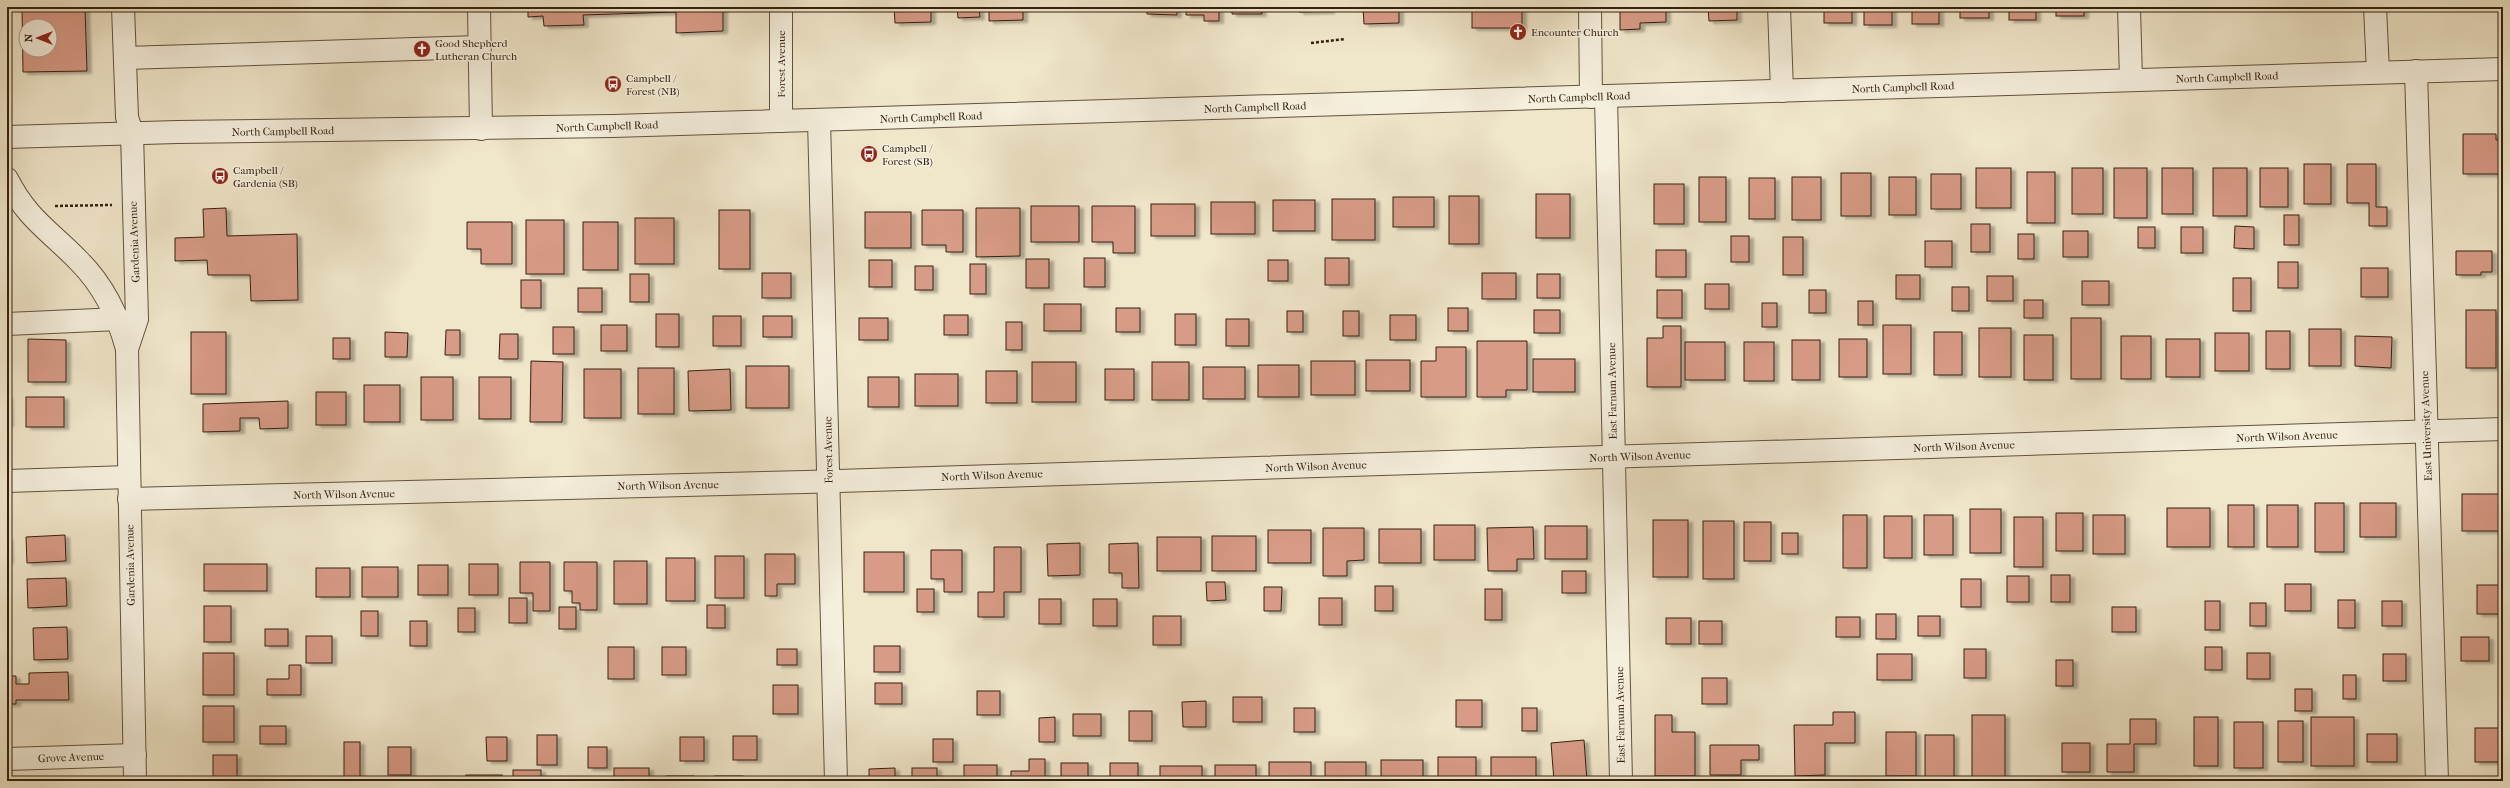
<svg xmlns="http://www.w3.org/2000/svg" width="2510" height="788" font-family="'IM FELL French Canon',serif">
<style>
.building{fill:#d89b87;stroke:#342010;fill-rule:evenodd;filter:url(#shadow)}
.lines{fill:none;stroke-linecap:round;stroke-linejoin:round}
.minor-casing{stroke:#63523e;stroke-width:24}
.path{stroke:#342010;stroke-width:2.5;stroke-dasharray:3 2;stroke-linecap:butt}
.minor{stroke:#f5efdd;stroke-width:22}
.labels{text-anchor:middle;stroke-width:3;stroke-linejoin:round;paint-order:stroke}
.poi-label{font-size:11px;fill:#342010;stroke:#f5efdd;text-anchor:start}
.street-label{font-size:11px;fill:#342010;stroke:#f5efdd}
</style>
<defs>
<filter id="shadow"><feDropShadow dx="4.5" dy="2.5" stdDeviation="1" flood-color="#0004"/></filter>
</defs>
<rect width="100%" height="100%" fill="#f0e6ca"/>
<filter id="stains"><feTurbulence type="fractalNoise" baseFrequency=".005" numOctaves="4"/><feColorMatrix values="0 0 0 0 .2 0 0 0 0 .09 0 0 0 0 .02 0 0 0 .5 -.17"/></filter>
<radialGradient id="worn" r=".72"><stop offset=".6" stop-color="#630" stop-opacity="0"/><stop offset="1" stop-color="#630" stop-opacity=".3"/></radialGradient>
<g class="building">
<path d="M22 7H85L87 71 23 72ZM26 26H50V50H26Z"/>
<polygon points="528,7 723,7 723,31 676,33 676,12 583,15 584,25 544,26 543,16 528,17"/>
<polygon points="894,7 931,7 931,22 895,23"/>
<polygon points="957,7 1023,7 1023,20 989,21 989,8 979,8 980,17 958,18"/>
<polygon points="1147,7 1177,7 1177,15 1147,14"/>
<polygon points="1186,7 1219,7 1219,21 1204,21 1204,15 1186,15"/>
<polygon points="1232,7 1261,7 1262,14 1232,14"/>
<polygon points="1299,7 1330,7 1330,11 1299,12"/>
<polygon points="1363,7 1399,7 1399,23 1364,24"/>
<rect x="1472" y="7" width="50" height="21"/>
<polygon points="1620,7 1666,7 1666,22 1640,23 1640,29 1620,30"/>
<polygon points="1708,7 1737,7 1737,20 1709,21"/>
<rect x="1824" y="7" width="28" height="16"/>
<rect x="1864" y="7" width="28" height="18"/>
<rect x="1912" y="7" width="27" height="17"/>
<rect x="1960" y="7" width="29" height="11"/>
<rect x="2009" y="7" width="27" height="13"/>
<rect x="2056" y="7" width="28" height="9"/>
<polygon points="2463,134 2496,134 2496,140 2503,140 2503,174 2463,174"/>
<rect x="2304" y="164" width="27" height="40"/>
<polygon points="2347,164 2376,164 2376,207 2387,207 2387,226 2369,226 2369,203 2347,203"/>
<rect x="1976" y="168" width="35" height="40"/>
<rect x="2072" y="168" width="31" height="46"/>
<rect x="2114" y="168" width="33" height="50"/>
<rect x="2162" y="168" width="31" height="46"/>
<rect x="2213" y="168" width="34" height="48"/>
<rect x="2260" y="168" width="28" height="39"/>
<rect x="2027" y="172" width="28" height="51"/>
<rect x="1841" y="173" width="30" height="43"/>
<rect x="1931" y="174" width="30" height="35"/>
<rect x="1699" y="177" width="27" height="45"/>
<rect x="1792" y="177" width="29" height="43"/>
<rect x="1889" y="177" width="27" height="38"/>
<rect x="1749" y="178" width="26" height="41"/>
<rect x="1654" y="184" width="30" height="40"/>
<rect x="1536" y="194" width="34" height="44"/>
<rect x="1449" y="196" width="30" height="48"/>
<rect x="1393" y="197" width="41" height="30"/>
<rect x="1332" y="199" width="43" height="41"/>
<rect x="1273" y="200" width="42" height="31"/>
<rect x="1211" y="202" width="44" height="32"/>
<rect x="1151" y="204" width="44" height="32"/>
<rect x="1031" y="206" width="48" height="36"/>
<polygon points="1092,206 1135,206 1135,253 1113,253 1113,242 1092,242"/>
<polygon points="226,208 227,236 297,234 298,300 251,301 250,275 208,275 207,260 175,261 175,238 204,237 203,209"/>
<polygon points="976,208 1020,208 1020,256 976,257"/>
<rect x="719" y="210" width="31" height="59"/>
<polygon points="922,210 963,210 963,252 946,252 946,245 922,245"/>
<rect x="865" y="212" width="46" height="36"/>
<rect x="2284" y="215" width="15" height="30"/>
<rect x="635" y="218" width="39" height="46"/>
<rect x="526" y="220" width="38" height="54"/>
<polygon points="467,222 512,222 512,264 481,264 481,249 467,249"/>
<rect x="583" y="222" width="35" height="48"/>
<rect x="1971" y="224" width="19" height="28"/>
<polygon points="2235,226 2254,227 2254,249 2234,248"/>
<rect x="2138" y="227" width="17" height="21"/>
<rect x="2181" y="227" width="22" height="26"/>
<rect x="2063" y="231" width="25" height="26"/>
<rect x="2018" y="234" width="16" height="25"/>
<rect x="1731" y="236" width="18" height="26"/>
<rect x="1783" y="237" width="20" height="38"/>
<rect x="1925" y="241" width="27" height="26"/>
<rect x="1656" y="250" width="30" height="27"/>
<polygon points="2456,251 2492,251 2492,272 2481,272 2481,275 2456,275"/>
<rect x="2500" y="252" width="3" height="25"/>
<rect x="1084" y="258" width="21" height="29"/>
<rect x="1325" y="258" width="24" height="27"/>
<rect x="1026" y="259" width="23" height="29"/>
<rect x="869" y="260" width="23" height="27"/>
<rect x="1268" y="260" width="20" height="21"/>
<rect x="2278" y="262" width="20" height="26"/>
<rect x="970" y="264" width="16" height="30"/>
<rect x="915" y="266" width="18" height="24"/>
<rect x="2361" y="268" width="27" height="29"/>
<rect x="762" y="273" width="29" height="25"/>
<rect x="1482" y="273" width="34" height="26"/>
<rect x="630" y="274" width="19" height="28"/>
<rect x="1537" y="274" width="23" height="24"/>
<rect x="1896" y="275" width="24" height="24"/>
<rect x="1987" y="276" width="26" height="25"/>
<rect x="2233" y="278" width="18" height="33"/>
<rect x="521" y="280" width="20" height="28"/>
<rect x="2082" y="281" width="27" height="24"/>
<rect x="1705" y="284" width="24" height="25"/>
<rect x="1952" y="287" width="17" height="24"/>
<rect x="578" y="288" width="24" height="24"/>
<rect x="1657" y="290" width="25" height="28"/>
<rect x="1809" y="290" width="17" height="23"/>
<rect x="2024" y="300" width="19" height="18"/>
<rect x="1858" y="301" width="15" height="24"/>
<rect x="1762" y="303" width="15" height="24"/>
<rect x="1044" y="304" width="37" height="27"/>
<rect x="1116" y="308" width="24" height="24"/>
<rect x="1448" y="308" width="20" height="23"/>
<rect x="1534" y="310" width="26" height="23"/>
<rect x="2466" y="310" width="30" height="58"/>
<rect x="1287" y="311" width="16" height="21"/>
<rect x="1343" y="311" width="16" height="25"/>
<rect x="656" y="314" width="23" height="33"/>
<rect x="1175" y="314" width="21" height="31"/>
<rect x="944" y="315" width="24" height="20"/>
<rect x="1390" y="315" width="26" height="25"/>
<rect x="713" y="316" width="28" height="30"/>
<rect x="763" y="316" width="29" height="21"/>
<rect x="859" y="318" width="29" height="22"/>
<rect x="2071" y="318" width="30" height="61"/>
<rect x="1226" y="319" width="23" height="27"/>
<rect x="1006" y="322" width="16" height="28"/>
<rect x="601" y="325" width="26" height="26"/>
<rect x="1883" y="325" width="28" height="49"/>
<polygon points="1663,326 1681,326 1681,387 1647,387 1647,338 1663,338"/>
<rect x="553" y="327" width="21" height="27"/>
<rect x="1979" y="328" width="32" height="49"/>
<rect x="2309" y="329" width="32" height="37"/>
<polygon points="446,330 460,330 460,355 445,355"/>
<rect x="2266" y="331" width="24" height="38"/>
<rect x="191" y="332" width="35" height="62"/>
<polygon points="385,332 408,333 407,357 385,357"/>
<rect x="1934" y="332" width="28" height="43"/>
<rect x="2215" y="333" width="34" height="38"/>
<polygon points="500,334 518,334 518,359 499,359"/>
<rect x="2024" y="335" width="29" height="45"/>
<rect x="2121" y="336" width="30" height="43"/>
<polygon points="2355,336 2392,337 2391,368 2355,366"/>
<rect x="333" y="338" width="17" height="21"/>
<polygon points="28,339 66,340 66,382 28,382"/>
<rect x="1839" y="339" width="28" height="38"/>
<rect x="2166" y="339" width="34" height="38"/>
<rect x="1792" y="340" width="28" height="40"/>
<polygon points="1477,341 1527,341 1527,390 1506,390 1506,397 1477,397"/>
<rect x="1685" y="342" width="40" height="38"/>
<rect x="1744" y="342" width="30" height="39"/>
<polygon points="1436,347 1466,347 1466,397 1421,397 1421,361 1436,361"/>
<rect x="1533" y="359" width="42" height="33"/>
<rect x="1366" y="360" width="44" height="31"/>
<polygon points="531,361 563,362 562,422 530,422"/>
<rect x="1311" y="361" width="44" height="34"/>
<rect x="1032" y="362" width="44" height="40"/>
<rect x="1152" y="362" width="37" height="38"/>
<rect x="1258" y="365" width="41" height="32"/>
<rect x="746" y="366" width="43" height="42"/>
<rect x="1203" y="367" width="42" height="32"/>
<rect x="638" y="368" width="36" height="46"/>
<rect x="584" y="369" width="37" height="49"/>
<polygon points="730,369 731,410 689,411 688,371"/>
<rect x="1105" y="369" width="29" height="31"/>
<rect x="986" y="371" width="31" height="32"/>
<rect x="915" y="374" width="43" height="32"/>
<rect x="421" y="377" width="32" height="43"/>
<rect x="479" y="377" width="32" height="42"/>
<rect x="868" y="377" width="31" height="30"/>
<rect x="364" y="385" width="36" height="37"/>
<rect x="316" y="392" width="30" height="33"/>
<polygon points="7,396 8,396 9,424 7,424"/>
<rect x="26" y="397" width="38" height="30"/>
<polygon points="288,401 288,428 260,429 259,418 240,418 240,431 203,432 203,404"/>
<rect x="2462" y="494" width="38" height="37"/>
<rect x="2315" y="503" width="29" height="49"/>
<rect x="2360" y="503" width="36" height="34"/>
<rect x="2228" y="505" width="26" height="42"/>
<rect x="2267" y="505" width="31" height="42"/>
<rect x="2167" y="508" width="43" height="39"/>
<rect x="1970" y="509" width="31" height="44"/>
<rect x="2056" y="513" width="27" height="38"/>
<rect x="1843" y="515" width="24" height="53"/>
<rect x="1924" y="515" width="29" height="40"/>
<rect x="2093" y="515" width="32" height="39"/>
<rect x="1884" y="516" width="28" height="42"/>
<rect x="2014" y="517" width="29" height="50"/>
<rect x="1653" y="520" width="35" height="57"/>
<rect x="1703" y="521" width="31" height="58"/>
<rect x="1744" y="522" width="27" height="39"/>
<rect x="1434" y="525" width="41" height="35"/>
<rect x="1545" y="526" width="42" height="33"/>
<polygon points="1533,527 1534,559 1517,559 1517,571 1488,571 1487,528"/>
<polygon points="1323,528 1364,528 1364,560 1347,561 1347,576 1323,576"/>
<rect x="1379" y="529" width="42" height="34"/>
<rect x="1268" y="530" width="43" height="33"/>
<rect x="1782" y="533" width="16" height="21"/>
<polygon points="65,535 66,561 27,563 26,537"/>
<rect x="1212" y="536" width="44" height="35"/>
<polygon points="7,537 8,537 9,561 7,561"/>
<rect x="1157" y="537" width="44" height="34"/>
<polygon points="1080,543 1080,575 1048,576 1047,544"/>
<polygon points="1138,543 1139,588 1122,588 1122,573 1109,573 1109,544"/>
<polygon points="994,547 1021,547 1021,592 1004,592 1004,617 978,617 978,592 994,592"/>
<polygon points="931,550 962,550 962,592 944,592 944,579 931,579"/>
<rect x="864" y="552" width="40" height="40"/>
<polygon points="765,554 795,554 795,584 777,584 777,596 765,596"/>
<rect x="715" y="556" width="29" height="42"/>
<rect x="666" y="558" width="29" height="43"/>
<rect x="614" y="561" width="33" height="43"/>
<polygon points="520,562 550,562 550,611 533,611 533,593 520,593"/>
<polygon points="564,562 597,562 597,610 580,610 580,603 572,603 572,591 564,591"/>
<rect x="204" y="564" width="63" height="27"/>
<rect x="469" y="564" width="29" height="31"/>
<rect x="418" y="565" width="30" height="30"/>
<rect x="362" y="567" width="36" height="30"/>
<rect x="316" y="568" width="34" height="29"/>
<rect x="1562" y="571" width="24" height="22"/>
<rect x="2051" y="575" width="19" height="27"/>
<rect x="2007" y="576" width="22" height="26"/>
<polygon points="66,578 67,606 28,608 27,579"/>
<rect x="1961" y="579" width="20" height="28"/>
<polygon points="1206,582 1225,582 1226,600 1207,601"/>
<rect x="2285" y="584" width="26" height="27"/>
<rect x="2477" y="585" width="26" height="29"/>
<rect x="1375" y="586" width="18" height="25"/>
<polygon points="1264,587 1282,587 1281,611 1264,611"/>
<rect x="917" y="589" width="17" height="23"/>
<rect x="1485" y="589" width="17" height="31"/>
<rect x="509" y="598" width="18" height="25"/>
<rect x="1319" y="598" width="23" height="27"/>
<rect x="1039" y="599" width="22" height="25"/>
<rect x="1093" y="599" width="24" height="27"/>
<rect x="2338" y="600" width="17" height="28"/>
<rect x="2205" y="601" width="15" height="29"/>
<rect x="2382" y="601" width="20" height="25"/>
<rect x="2250" y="603" width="16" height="23"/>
<rect x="707" y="605" width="18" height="23"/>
<rect x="204" y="606" width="27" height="36"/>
<rect x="559" y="607" width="17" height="22"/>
<rect x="2112" y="607" width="24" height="25"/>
<rect x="458" y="608" width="17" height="24"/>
<rect x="361" y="611" width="17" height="25"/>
<rect x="1876" y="614" width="20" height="25"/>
<rect x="1153" y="616" width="28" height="29"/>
<rect x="1918" y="616" width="22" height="20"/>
<rect x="1836" y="617" width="24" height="20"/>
<rect x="1666" y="618" width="25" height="26"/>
<rect x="410" y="621" width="17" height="25"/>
<rect x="1699" y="621" width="23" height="23"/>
<polygon points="67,627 68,659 34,660 33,628"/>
<rect x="265" y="629" width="23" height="17"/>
<rect x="306" y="636" width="26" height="27"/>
<rect x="2461" y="637" width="28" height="24"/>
<rect x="874" y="646" width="26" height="26"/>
<rect x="608" y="647" width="26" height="32"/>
<rect x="662" y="647" width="24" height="28"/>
<rect x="2205" y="647" width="17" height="23"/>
<rect x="777" y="649" width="20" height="16"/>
<rect x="1964" y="649" width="22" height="29"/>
<rect x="203" y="653" width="31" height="42"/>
<rect x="2247" y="653" width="23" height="26"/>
<rect x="1877" y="654" width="35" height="26"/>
<rect x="2383" y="654" width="23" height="27"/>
<rect x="2056" y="660" width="17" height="26"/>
<polygon points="289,665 301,665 301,695 267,695 267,679 289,679"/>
<polygon points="68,672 69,700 16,700 16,704 7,704 7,676 16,676 16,684 29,684 29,673"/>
<rect x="2343" y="675" width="13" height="24"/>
<rect x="1702" y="678" width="25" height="26"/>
<rect x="875" y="683" width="27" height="21"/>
<rect x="773" y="685" width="25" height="29"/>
<rect x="2295" y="689" width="17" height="22"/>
<rect x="977" y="691" width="23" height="24"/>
<rect x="1233" y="697" width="29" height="25"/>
<rect x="1456" y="700" width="26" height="27"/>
<polygon points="1206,701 1206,727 1183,727 1182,702"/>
<rect x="203" y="706" width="31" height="36"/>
<rect x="1294" y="708" width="21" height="24"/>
<rect x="1522" y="708" width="15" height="23"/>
<rect x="1129" y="711" width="23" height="30"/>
<polygon points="1833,712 1855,712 1855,743 1825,743 1825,775 1795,776 1794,725 1833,725"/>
<rect x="1073" y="714" width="28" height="22"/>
<polygon points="1655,715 1672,715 1672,732 1695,732 1695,776 1655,776"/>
<rect x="1972" y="715" width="33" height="65"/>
<polygon points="1055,717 1055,742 1039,742 1039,718"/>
<rect x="2194" y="717" width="24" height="49"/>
<rect x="2311" y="717" width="43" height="49"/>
<polygon points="2130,719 2156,719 2156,744 2134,744 2134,772 2107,772 2107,744 2130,744"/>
<rect x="2278" y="721" width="25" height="41"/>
<rect x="2234" y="722" width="29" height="46"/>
<rect x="260" y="726" width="26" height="18"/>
<rect x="2475" y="728" width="28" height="34"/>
<rect x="1886" y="732" width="30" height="44"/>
<rect x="2367" y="734" width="30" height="28"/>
<rect x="537" y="735" width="20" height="30"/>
<rect x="1925" y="735" width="29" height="43"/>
<rect x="733" y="736" width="24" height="24"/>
<polygon points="486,737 507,737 507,761 487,761"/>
<rect x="680" y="737" width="24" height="24"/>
<rect x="933" y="739" width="20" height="23"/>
<polygon points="1584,740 1587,781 1554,781 1551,743"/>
<rect x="344" y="742" width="16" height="37"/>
<rect x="2062" y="743" width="28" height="29"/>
<polygon points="1710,745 1759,745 1759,760 1741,760 1741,775 1710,775"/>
<rect x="388" y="747" width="23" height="28"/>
<rect x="588" y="747" width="19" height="21"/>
<rect x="213" y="755" width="24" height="26"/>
<rect x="1438" y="757" width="38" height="24"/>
<rect x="1491" y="757" width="45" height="24"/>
<polygon points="1029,759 1045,759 1045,781 1011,781 1011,771 1029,771"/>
<rect x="1381" y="760" width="42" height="21"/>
<rect x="1269" y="762" width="42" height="19"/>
<rect x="1325" y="762" width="41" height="19"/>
<rect x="1061" y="763" width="27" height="18"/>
<rect x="1110" y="763" width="28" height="18"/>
<rect x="964" y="765" width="33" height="16"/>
<rect x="1215" y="765" width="41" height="16"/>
<rect x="1160" y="766" width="42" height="15"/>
<rect x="614" y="768" width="35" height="13"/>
<polygon points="895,768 895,781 869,781 869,769"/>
<rect x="912" y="768" width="25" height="13"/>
<rect x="513" y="770" width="28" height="11"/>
<rect x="466" y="775" width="36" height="6"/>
<rect x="666" y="776" width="28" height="5"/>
<rect x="715" y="776" width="28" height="5"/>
<rect x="266" y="777" width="28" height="4"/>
</g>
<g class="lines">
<g class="minor-casing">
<g id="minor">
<polyline points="123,7 127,117 132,133 137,319 127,349"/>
<polyline points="479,7 481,129"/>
<polyline points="1590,7 1591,97"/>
<polyline points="1779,7 1782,91"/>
<polyline points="2129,7 2131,80"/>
<polyline points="2375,7 2378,72"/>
<polyline points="125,58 479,47"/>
<polyline points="2416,71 2437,781"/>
<polyline points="1606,96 1621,781"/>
<polyline points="819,120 836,781"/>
<polyline points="781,121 781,7"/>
<polyline points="7,137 177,132 613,126 2503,69"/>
<path d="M7 179C28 220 49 230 79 261 104 286 118 315 127 349L135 781"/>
<polyline points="7,324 119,319"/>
<polyline points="7,481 128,477"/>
<polyline points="129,499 806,482 2503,429"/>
<polyline points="7,759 135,755"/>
</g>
</g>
<g class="path">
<polyline points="1311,43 1345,39"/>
<polyline points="55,206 112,205"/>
</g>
<use href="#minor" class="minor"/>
</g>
<defs>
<g id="church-disc" transform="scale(0.9)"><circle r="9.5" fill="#8f2418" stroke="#f5efdd"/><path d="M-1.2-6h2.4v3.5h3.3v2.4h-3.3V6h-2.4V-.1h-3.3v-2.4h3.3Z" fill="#fff"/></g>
<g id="bus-disc" transform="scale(0.9)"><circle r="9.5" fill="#8f2418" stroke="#f5efdd"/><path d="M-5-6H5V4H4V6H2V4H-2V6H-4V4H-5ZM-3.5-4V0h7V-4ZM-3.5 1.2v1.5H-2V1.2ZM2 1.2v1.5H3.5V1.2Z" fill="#fff"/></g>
</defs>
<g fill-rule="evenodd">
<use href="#church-disc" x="1518" y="32"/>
<use href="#church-disc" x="422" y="49"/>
<use href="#bus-disc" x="613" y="84"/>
<use href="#bus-disc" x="869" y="154"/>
<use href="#bus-disc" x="220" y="176"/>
</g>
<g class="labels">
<g class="poi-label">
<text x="1531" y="36">Encounter Church</text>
<text x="435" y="47">Good Shepherd<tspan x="435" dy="13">Lutheran Church</tspan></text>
<text x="626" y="82">Campbell /<tspan x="626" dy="13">Forest (NB)</tspan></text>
<text x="882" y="152">Campbell /<tspan x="882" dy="13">Forest (SB)</tspan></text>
<text x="233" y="174">Campbell /<tspan x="233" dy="13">Gardenia (SB)</tspan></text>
</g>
<g class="street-label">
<text transform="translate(781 64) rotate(-90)" y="4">Forest Avenue</text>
<text transform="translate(2227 77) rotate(-2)" y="4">North Campbell Road</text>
<text transform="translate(1903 87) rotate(-2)" y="4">North Campbell Road</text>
<text transform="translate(1579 97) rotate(-2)" y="4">North Campbell Road</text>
<text transform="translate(1255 107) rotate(-2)" y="4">North Campbell Road</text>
<text transform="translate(931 117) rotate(-2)" y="4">North Campbell Road</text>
<text transform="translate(607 126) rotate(-2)" y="4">North Campbell Road</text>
<text transform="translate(283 131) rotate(-1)" y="4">North Campbell Road</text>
<text transform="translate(134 242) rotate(-92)" y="4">Gardenia Avenue</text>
<text transform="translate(1612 391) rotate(-91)" y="4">East Farnum Avenue</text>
<text transform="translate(2426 426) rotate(-92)" y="4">East University Avenue</text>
<text transform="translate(2287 436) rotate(-2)" y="4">North Wilson Avenue</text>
<text transform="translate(1964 446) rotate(-2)" y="4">North Wilson Avenue</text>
<text transform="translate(828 450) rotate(-91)" y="4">Forest Avenue</text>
<text transform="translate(1640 456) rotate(-2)" y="4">North Wilson Avenue</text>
<text transform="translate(1316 466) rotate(-2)" y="4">North Wilson Avenue</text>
<text transform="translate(992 475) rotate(-2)" y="4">North Wilson Avenue</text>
<text transform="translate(668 485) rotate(-1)" y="4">North Wilson Avenue</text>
<text transform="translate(344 494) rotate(-1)" y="4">North Wilson Avenue</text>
<text transform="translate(130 565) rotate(-91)" y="4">Gardenia Avenue</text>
<text transform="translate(1620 715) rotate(-91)" y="4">East Farnum Avenue</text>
<text transform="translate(71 757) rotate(-2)" y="4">Grove Avenue</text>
</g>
</g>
<rect width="2510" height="788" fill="none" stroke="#f0e6ca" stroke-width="24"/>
<rect x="8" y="8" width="2494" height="772" fill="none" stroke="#342010" stroke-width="2"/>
<rect x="12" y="12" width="2486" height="764" fill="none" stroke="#342010"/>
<g transform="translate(38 38) rotate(270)"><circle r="19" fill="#f5efdd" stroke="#a89c8b"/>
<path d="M0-3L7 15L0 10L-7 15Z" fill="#8f2418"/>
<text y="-6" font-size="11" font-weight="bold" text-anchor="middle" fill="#342010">N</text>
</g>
<rect width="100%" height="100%" filter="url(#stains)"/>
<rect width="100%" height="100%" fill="url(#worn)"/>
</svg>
